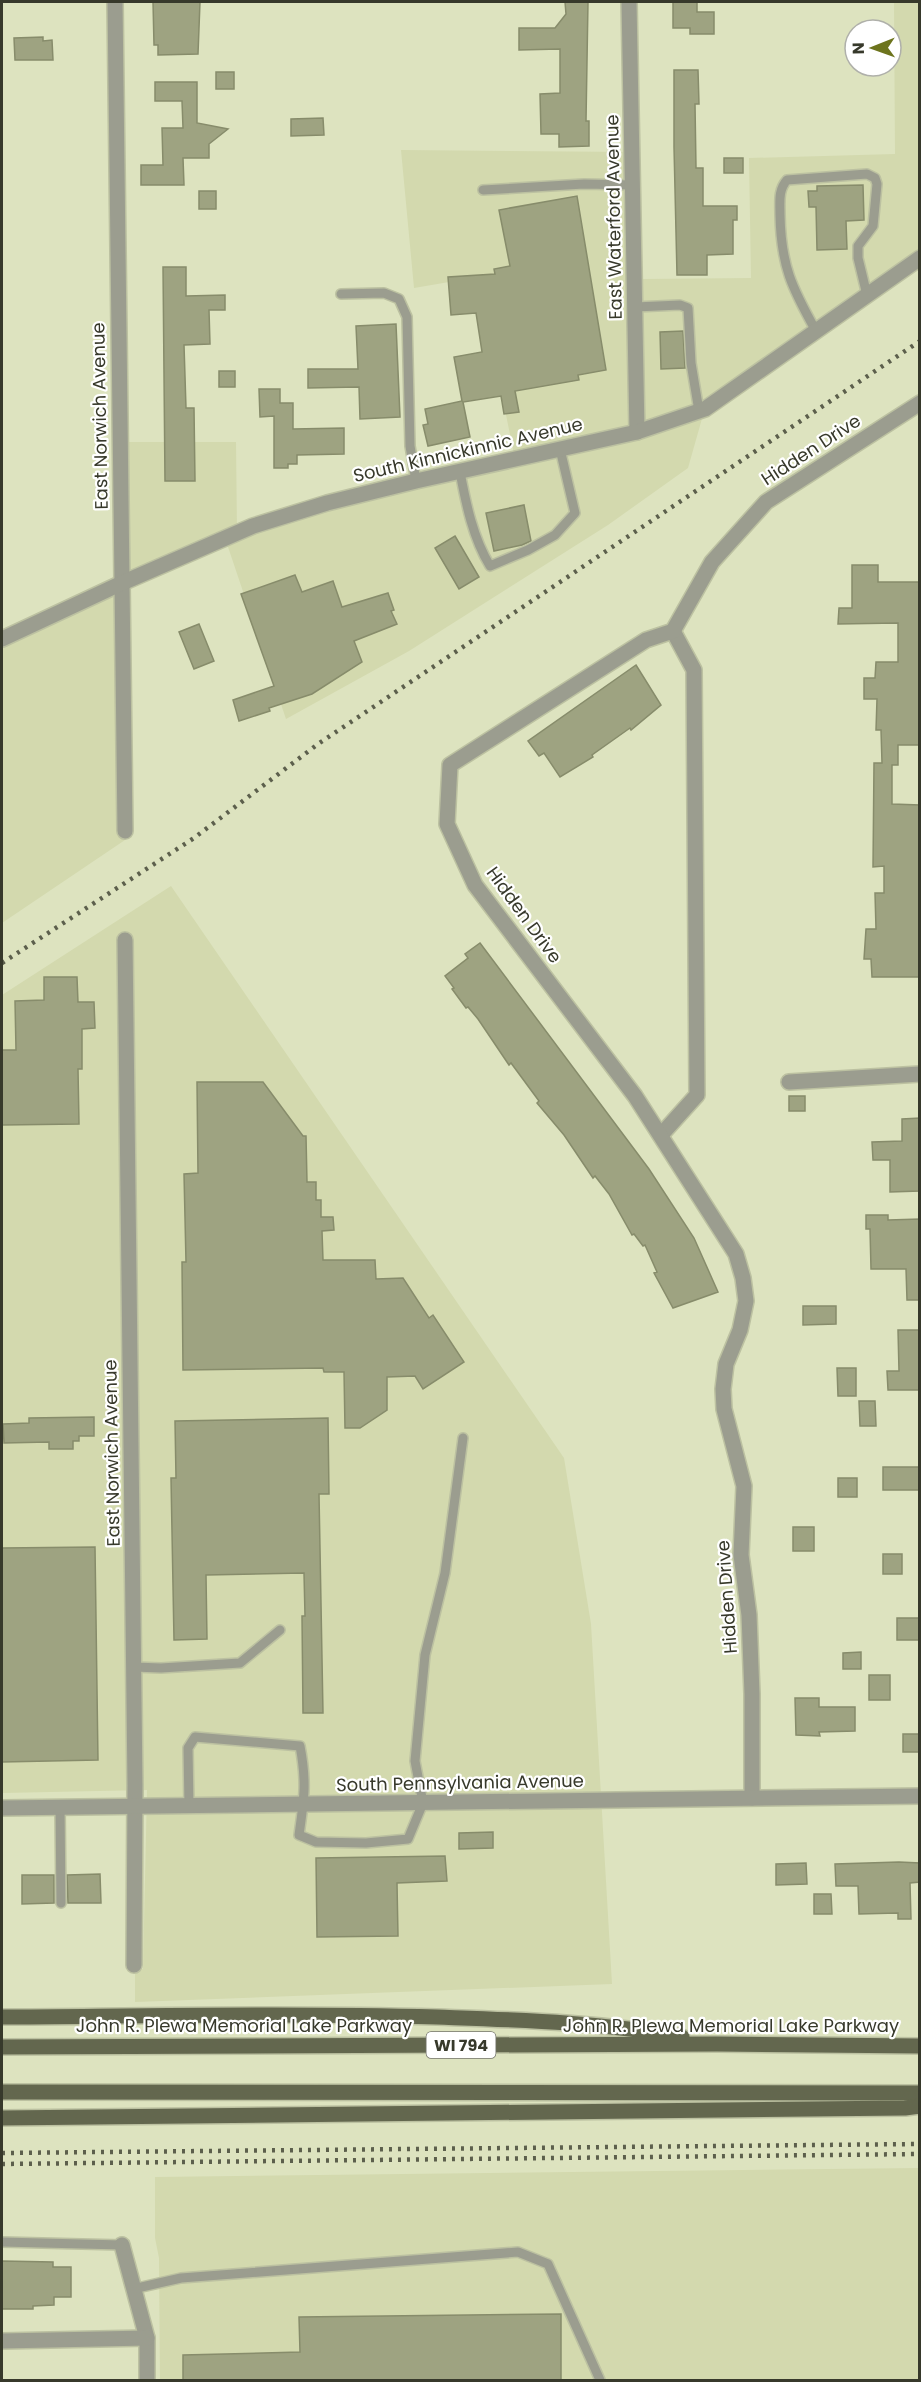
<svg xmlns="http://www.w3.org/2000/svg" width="921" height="2382" font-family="Poppins,sans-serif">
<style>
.built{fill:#d3d9ae}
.building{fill:#9ea381;stroke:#878c6b;stroke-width:1.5}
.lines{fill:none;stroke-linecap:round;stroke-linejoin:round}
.service-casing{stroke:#bcc1a1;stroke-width:12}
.minor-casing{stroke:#bcc1a1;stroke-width:18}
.tertiary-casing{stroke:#bcc1a1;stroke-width:18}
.primary-casing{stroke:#bcc1a1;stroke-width:18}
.service{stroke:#9b9d8f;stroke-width:9}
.minor{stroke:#9b9d8f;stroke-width:15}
.tertiary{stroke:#9b9d8f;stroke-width:15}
.primary{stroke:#63674e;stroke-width:15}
.rail{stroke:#5c5f4c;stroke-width:4.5;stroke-dasharray:3 6;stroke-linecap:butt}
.labels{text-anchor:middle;stroke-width:4.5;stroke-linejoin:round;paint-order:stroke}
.shield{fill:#fff;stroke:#73746b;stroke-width:1.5}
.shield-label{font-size:16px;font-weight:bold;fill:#37392b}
.street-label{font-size:18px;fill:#37392b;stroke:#fff}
</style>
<rect width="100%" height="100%" fill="#dde3bf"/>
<g class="built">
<polygon points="894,2 919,2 919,258 705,408 688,468 608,525 409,651 286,719 225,538 122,583 125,840 2,923 2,639 121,583 120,442 236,442 237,532 515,459 478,277 414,288 401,150 632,152 634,267 643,279 751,278 749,158 895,154"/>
<polygon points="171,886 564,1458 591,1624 612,1984 135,2002 135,1968 143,1969 147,1790 2,1793 2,995"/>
<polygon points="919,2168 919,2380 160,2380 159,2258 155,2238 155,2177"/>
</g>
<g class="building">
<polygon points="153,2 200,2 198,54 158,55 158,45 154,45"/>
<polygon points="565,2 588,2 586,121 589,121 589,146 559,147 559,134 541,134 540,94 560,93 560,49 519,50 519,28 555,28 566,14"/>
<polygon points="673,2 697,2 697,12 714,12 714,34 690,34 690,28 673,28"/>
<polygon points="43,37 43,41 52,40 53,60 15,60 14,38"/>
<polygon points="674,70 698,70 699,104 695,104 696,168 703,168 703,206 737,206 737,220 733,220 733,254 707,255 707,275 677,275 674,147"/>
<rect x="216" y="72" width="18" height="17"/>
<polygon points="155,82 197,82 197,123 228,129 209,144 209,158 183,158 184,185 141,185 141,165 163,165 162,128 183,128 182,101 155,101"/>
<polygon points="323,118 324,135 291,136 291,119"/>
<rect x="724" y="158" width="19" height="15"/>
<polygon points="863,185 864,220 846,221 847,249 817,250 816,207 809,207 808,191 817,191 817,186"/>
<rect x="199" y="191" width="17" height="18"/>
<polygon points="577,196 606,370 578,375 579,380 515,391 519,412 504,414 501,396 463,402 470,437 428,446 423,425 428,424 425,409 462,401 454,357 482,352 476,313 451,315 448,277 495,274 494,269 510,266 499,210"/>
<polygon points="163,267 186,267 186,296 225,295 225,310 209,310 210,344 184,345 186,408 194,408 195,481 165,481"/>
<polygon points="396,324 400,417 360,419 359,387 308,388 308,369 358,369 356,326"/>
<polygon points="683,331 685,368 661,369 660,332"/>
<rect x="219" y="371" width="16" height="16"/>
<polygon points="259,389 280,389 280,403 293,403 293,429 344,428 344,454 297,455 297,464 288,464 288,468 274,468 274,416 260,417"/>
<polygon points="524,505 531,541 522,545 494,551 486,513"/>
<polygon points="455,536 479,577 459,589 435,548"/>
<polygon points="852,565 878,565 878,582 920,582 920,745 898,745 898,765 892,765 892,804 920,805 920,977 872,977 871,959 864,959 866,929 876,929 875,893 884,893 884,866 873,867 874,763 882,763 881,730 876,730 877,699 864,699 864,678 875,678 876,662 898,662 898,623 838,624 839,608 852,608"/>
<polygon points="295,575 302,592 333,581 342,607 388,593 394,610 391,611 397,624 354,641 362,662 312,694 269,708 270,711 239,721 233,700 274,686 241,594"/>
<polygon points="199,624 214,661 194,669 179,632"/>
<polygon points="636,665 661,705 631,730 630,728 592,755 593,757 560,777 544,753 539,756 528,741"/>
<polygon points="480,943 649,1169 694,1238 718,1292 673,1308 654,1273 657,1272 645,1245 643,1246 634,1234 632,1235 609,1194 595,1176 593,1178 564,1135 537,1103 539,1101 511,1063 509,1065 478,1019 468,1007 466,1008 452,989 454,988 445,976 468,958 465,954"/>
<polygon points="44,977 77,977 78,1002 94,1002 95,1028 82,1029 82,1069 78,1069 79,1124 2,1125 2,1050 16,1050 15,1001 44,1000"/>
<polygon points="197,1082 263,1082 303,1136 306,1136 307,1182 316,1182 316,1200 321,1200 321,1217 333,1217 334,1230 322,1231 323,1260 375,1260 376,1279 403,1278 429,1318 433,1315 464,1362 423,1389 415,1376 387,1377 387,1410 360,1428 345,1428 344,1372 324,1372 323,1368 183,1370 182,1262 186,1262 184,1174 198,1173"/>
<rect x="789" y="1096" width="16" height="15"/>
<polygon points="920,1118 920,1191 890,1192 890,1160 873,1160 872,1142 902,1141 902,1119"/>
<polygon points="866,1215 888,1215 888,1220 920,1219 920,1300 907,1300 906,1269 871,1269 870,1229 866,1229"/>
<polygon points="803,1306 836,1306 836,1324 803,1325"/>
<polygon points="898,1330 920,1330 920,1390 888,1390 887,1371 899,1371"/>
<polygon points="837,1368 856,1368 856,1396 838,1396"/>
<polygon points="859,1401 875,1401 876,1426 860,1426"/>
<polygon points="94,1417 94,1436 79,1436 79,1441 73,1441 73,1449 49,1449 49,1442 4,1443 3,1424 29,1423 29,1418"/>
<polygon points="328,1418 329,1494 319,1494 323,1713 303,1713 302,1616 305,1616 304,1573 206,1575 207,1639 174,1640 171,1478 176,1478 175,1421"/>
<rect x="883" y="1467" width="37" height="23"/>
<rect x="838" y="1478" width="19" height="19"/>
<rect x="793" y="1527" width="21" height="24"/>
<polygon points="95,1547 98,1760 2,1762 2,1548"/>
<rect x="883" y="1554" width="19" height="20"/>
<rect x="897" y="1618" width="23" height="22"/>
<polygon points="861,1652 861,1669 843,1669 843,1653"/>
<rect x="869" y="1675" width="21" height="25"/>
<polygon points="795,1698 819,1698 819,1707 855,1707 855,1731 819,1732 820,1736 796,1735"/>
<rect x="903" y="1734" width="16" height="18"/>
<polygon points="493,1832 493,1848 459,1849 459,1833"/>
<polygon points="445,1856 447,1881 397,1883 398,1936 317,1937 316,1858"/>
<polygon points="899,1862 920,1863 920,1882 910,1883 911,1919 898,1919 898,1913 859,1914 858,1886 836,1886 835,1864"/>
<polygon points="806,1863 807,1884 776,1885 776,1864"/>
<polygon points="100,1874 101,1903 68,1903 67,1875"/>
<polygon points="22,1875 54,1875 54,1903 22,1904"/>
<polygon points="814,1894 831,1894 832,1914 814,1914"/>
<polygon points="2,2261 53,2262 53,2267 71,2267 71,2297 54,2297 54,2305 33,2306 33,2309 2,2309"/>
<polygon points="561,2314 561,2380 183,2380 183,2355 300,2352 299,2317"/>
</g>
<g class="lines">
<g class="service-casing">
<g id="service">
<polyline points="483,190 584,184 633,185"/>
<polyline points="341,294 384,293 399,299 407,317 410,446 416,481"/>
<polyline points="635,307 680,305 688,308 691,363 699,411"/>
<path d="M816 331C792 288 781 266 780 215 780 202 778 190 787 180L867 174 875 178 877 184 873 226 858 246V258L867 295"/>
<path d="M460 472C466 504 473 538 490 566L528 550 555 535 575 513 560 449"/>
<polyline points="134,1667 161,1668 240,1663 280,1630"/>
<path d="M189 1806 188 1748 195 1737 300 1746C307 1783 304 1799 299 1835L316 1842 366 1843 408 1839 423 1803 415 1761 425 1655 445 1573 463 1438"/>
<polyline points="60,1807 61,1903"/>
<polyline points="2,2242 122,2245"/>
<polyline points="133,2289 181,2278 518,2252 548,2264 600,2380"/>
</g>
</g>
<g class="minor-casing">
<g id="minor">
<polyline points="115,2 125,831"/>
<polyline points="629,2 637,432"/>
<polyline points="125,940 135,1785 134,1965"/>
<polyline points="789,1082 920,1074"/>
<polyline points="661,1135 697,1095 694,670 673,631"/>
<polyline points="752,1798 752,1694 749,1615 741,1555 744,1486 724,1409 723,1389 726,1364 740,1330 746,1301 743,1278 736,1254 635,1096 475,885 447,824 450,765 646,640 673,631 712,562 766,502 920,403"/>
<polyline points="122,2245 147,2338 147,2380"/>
<polyline points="2,2341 147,2338"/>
</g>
</g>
<g class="tertiary-casing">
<g id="tertiary">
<polyline points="2,639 122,583 253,526 327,503 416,481 637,432 705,409 920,258"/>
<polyline points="2,1808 920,1796"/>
</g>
</g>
<g class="primary-casing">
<g id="primary">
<path d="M2 2017C147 2016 292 2013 437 2017 519 2020 601 2022 682 2037"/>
<polyline points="2,2047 717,2044 920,2046"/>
<polyline points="2,2092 920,2093"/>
<polyline points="2,2118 905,2108 920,2106"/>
</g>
</g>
<use href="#service" class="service"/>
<use href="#minor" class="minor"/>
<use href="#tertiary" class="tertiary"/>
<use href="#primary" class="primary"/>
<g class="rail">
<polyline points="2,963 194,838 318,744 920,341"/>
<polyline points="2,2153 920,2144"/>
<polyline points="2,2164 920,2154"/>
</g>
</g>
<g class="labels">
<rect class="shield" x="426.5" y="2032" width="69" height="26" rx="4.5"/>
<g class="shield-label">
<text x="461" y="2051">WI 794</text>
</g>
<g class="street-label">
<text transform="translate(614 217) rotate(-91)" y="6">East Waterford Avenue</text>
<text transform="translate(100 416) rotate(-91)" y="6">East Norwich Avenue</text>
<text transform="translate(468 450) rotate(-13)" y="6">South Kinnickinnic Avenue</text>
<text transform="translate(811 450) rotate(-33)" y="6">Hidden Drive</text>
<text transform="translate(524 915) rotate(54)" y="6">Hidden Drive</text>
<text transform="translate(112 1453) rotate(-91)" y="6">East Norwich Avenue</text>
<text transform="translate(727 1597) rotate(-94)" y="6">Hidden Drive</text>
<text transform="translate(460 1783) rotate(-1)" y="6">South Pennsylvania Avenue</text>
<text x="244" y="2032">John R. Plewa Memorial Lake Parkway</text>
<text x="731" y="2032">John R. Plewa Memorial Lake Parkway</text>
</g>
</g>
<rect width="921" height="2382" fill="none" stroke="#37392b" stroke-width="6"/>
<g transform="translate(873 48) rotate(269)"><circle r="28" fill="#ffffff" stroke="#afb0aa" stroke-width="1.5"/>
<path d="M0-4.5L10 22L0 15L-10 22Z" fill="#6d741d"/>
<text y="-9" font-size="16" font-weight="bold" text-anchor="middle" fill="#37392b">N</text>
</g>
</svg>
